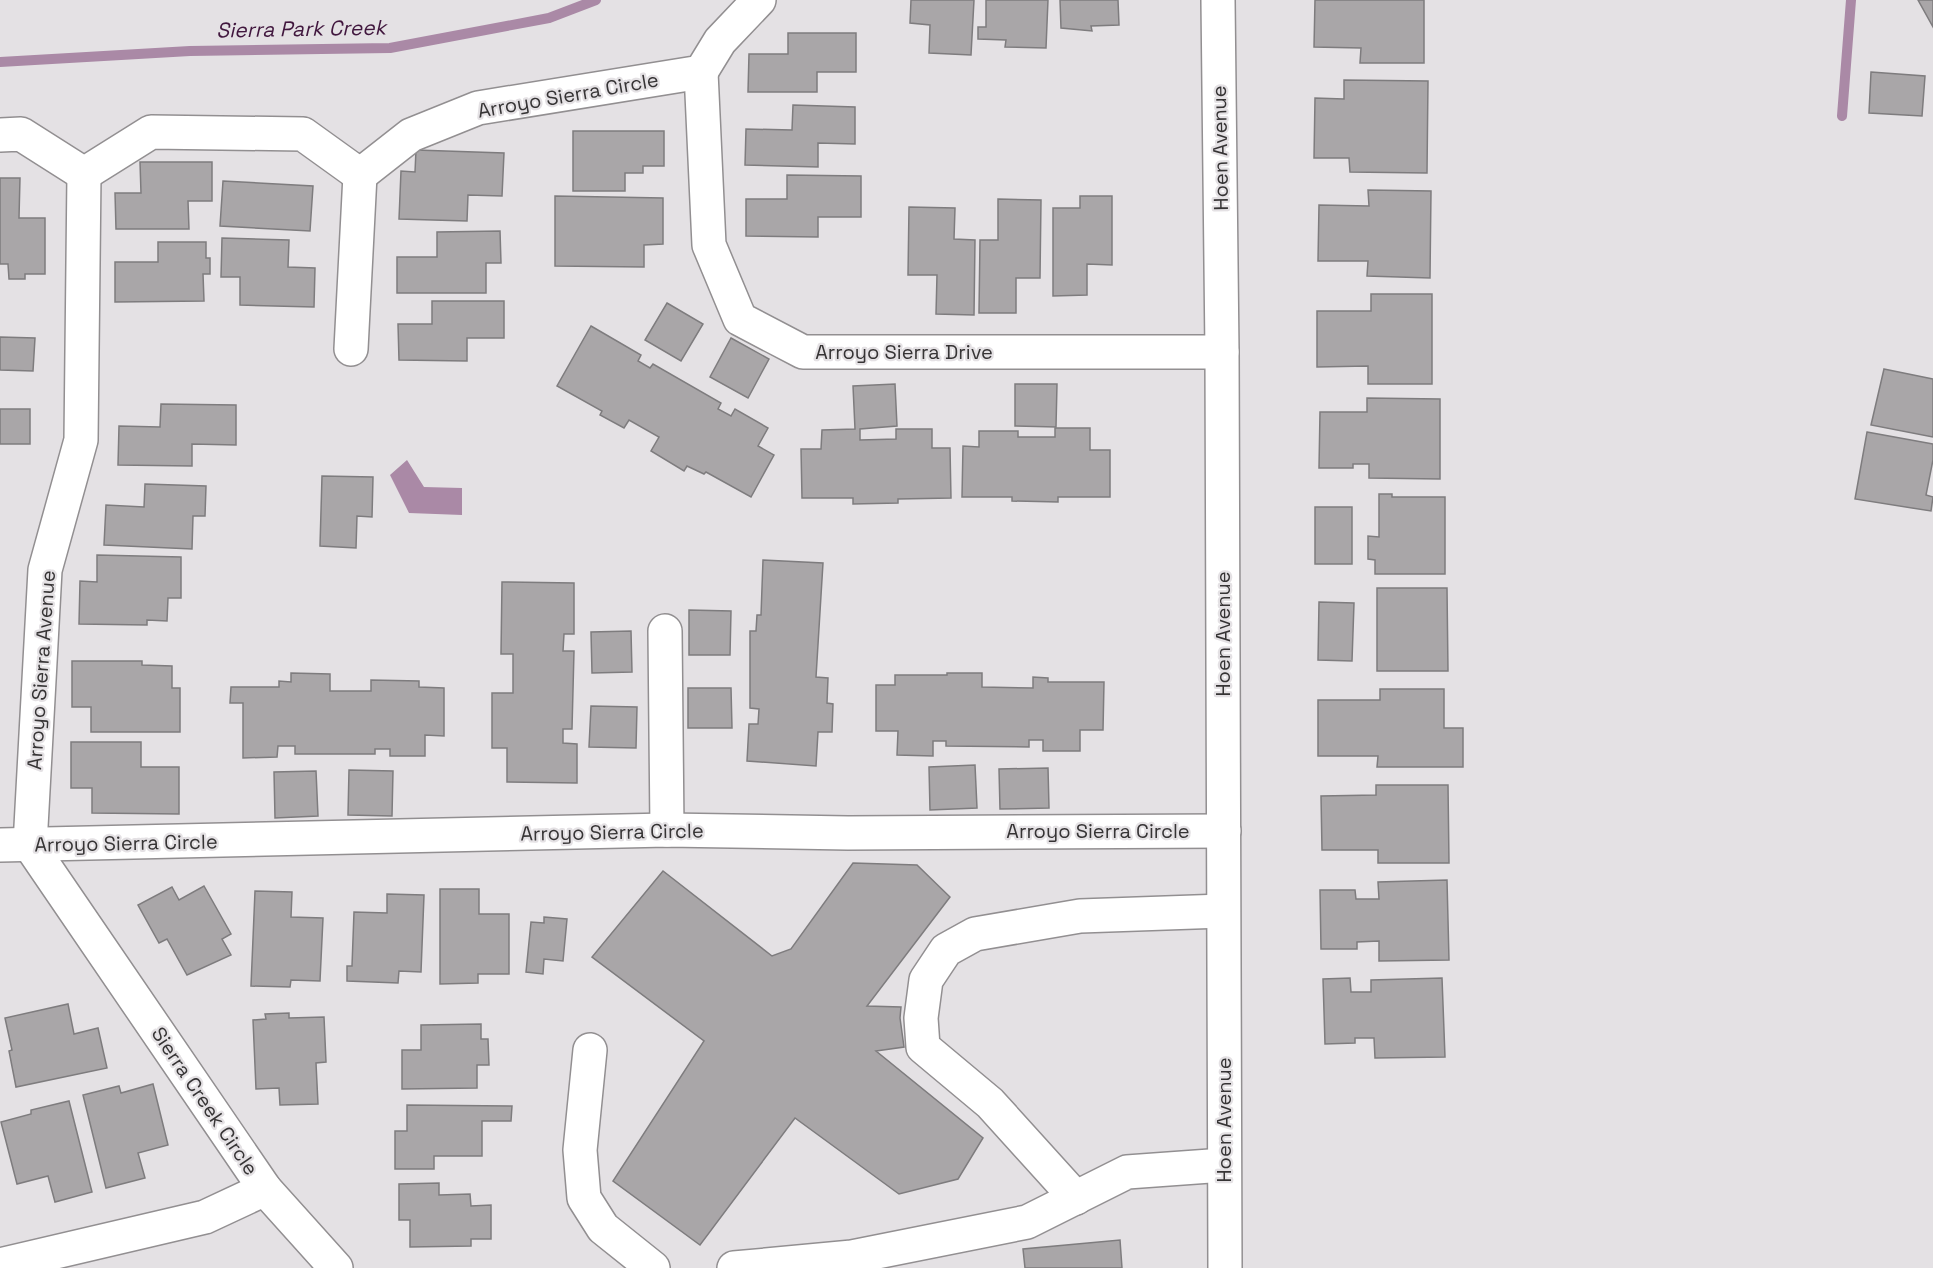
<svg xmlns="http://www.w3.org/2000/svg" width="1933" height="1268" font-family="'Space Grotesk',sans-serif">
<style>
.water{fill:#aa89a6}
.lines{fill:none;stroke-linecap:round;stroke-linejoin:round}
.stream{stroke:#aa89a6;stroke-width:10}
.building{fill:#a9a6a8;stroke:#7e7c7e;stroke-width:1.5}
.minor-casing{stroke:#928f91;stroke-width:36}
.minor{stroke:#fff;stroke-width:33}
.labels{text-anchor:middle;stroke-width:4.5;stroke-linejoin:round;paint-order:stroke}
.street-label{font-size:20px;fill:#363435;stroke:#e4e1e4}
.water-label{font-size:21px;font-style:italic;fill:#41173e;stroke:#e4e1e4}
</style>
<rect width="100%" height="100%" fill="#e4e1e4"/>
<polygon class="water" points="407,460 424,487 462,488 462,515 409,513 390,475"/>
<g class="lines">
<g class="stream">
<polyline points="0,62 190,51 390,48 549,18 596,0"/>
<polyline points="1842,116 1851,0"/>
</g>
</g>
<g class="building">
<polygon points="911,0 974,0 971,55 929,53 930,25 910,23"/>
<polygon points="986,0 1048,0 1046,48 1005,47 1006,40 978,39 978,27 986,27"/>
<polygon points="1060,0 1118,0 1119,25 1091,26 1092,31 1061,28"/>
<polygon points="1315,0 1424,0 1424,63 1360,63 1361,48 1314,47"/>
<polygon points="1918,0 1933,0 1933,27"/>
<polygon points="788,33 856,33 856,72 817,72 817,92 748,92 749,54 788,54"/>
<polygon points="1871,72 1925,76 1922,116 1869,113"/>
<polygon points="1344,80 1428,81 1427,173 1350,172 1349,158 1314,158 1315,98 1344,99"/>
<polygon points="793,105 855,107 855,144 818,143 818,167 745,165 746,129 792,130"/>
<polygon points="573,131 664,131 664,166 643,166 643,173 625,173 625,191 573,191"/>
<polygon points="416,150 504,153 502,196 468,195 467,221 399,219 401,171 415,172"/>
<polygon points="140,162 212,162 212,201 188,201 189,229 116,229 115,193 141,193"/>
<polygon points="787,175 861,176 861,217 818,217 818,237 746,236 746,199 787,199"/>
<polygon points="0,178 20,178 19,218 45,218 45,274 25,274 25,279 9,279 8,264 0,264"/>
<polygon points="223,181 313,186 310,231 220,226"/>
<polygon points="1368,190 1431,191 1430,278 1367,276 1368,261 1318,261 1319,205 1369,206"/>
<polygon points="555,196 663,198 663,244 644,245 644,267 555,266"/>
<polygon points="1080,196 1112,196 1112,265 1087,264 1087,295 1053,296 1053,208 1080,208"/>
<polygon points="998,199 1041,200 1040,278 1016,278 1016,313 979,313 980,240 998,240"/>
<polygon points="909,207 955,208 954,239 975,240 974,315 936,314 937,275 908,275"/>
<polygon points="500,231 501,263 486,263 486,293 397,293 397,257 437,257 437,232"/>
<polygon points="222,238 289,240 288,267 315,268 314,307 240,305 240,277 221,277"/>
<polygon points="158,242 206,242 206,258 210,258 210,274 203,274 204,301 115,302 115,262 158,262"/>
<polygon points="1371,294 1432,294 1432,384 1368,384 1368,366 1317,367 1317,311 1371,311"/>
<polygon points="432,301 504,301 504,338 467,338 467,361 399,360 398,324 432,324"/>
<polygon points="667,303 703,324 681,361 645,340"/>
<polygon points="591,326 641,355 638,361 650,368 653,364 721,403 718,409 731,416 735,409 768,428 758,446 774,455 751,497 706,472 704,474 687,466 684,471 651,451 659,437 629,420 624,428 600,415 602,411 557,386"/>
<polygon points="0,337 35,338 33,371 0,370"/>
<polygon points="731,338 769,359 748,398 710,377"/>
<polygon points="1884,369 1933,379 1933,437 1871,425"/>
<polygon points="895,384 897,426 860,429 860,440 896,439 896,429 932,429 932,448 950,448 951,498 898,499 898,503 853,504 853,498 802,498 801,449 821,449 822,430 855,429 853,386"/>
<polygon points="1015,384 1057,384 1056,427 1015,426"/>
<polygon points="1367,398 1440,399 1440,479 1369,478 1369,464 1353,464 1353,468 1319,468 1320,412 1367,412"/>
<polygon points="161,404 236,405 236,445 192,444 192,466 118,465 119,426 160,427"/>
<rect x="0" y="409" width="30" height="35"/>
<polygon points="1055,428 1090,428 1090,450 1110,450 1110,497 1058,497 1058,502 1012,501 1012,497 962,497 963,446 979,447 979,431 1018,431 1018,437 1055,437"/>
<polygon points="1867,432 1933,444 1933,460 1926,495 1933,497 1931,511 1855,499"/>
<polygon points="322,476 373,477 372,517 357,516 356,548 320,546"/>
<polygon points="145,484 206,486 205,516 193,516 192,549 104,545 106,505 144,507"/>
<polygon points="1379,494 1392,494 1392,497 1445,497 1445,574 1375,574 1375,560 1368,559 1368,536 1379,537"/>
<rect x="1315" y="507" width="37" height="57"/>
<polygon points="97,555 181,557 181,598 168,598 167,621 147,620 147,625 79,624 80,581 97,582"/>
<polygon points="763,560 823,563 816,677 828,678 827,703 833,704 832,732 818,732 816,766 747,761 749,724 758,724 759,709 750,708 750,631 756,631 757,615 761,615"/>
<polygon points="502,582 574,583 574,634 564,634 563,651 574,651 572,729 563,729 563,743 577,744 577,783 507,782 507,748 492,748 492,693 513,693 513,654 501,654"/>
<polygon points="1377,588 1447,588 1448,671 1377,671"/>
<polygon points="1319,602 1354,603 1352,661 1318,660"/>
<polygon points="689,610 731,611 730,655 689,655"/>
<polygon points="631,631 632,672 592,673 591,632"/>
<polygon points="72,661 142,661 142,665 172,666 172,688 180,688 180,732 91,732 91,707 72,707"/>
<polygon points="291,673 330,674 330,691 371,691 371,680 419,681 419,687 444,688 444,736 425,735 425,756 390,756 390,749 375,749 375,754 295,754 295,746 278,746 277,757 243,758 243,703 230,703 231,687 279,687 279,681 291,682"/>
<polygon points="947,673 982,673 982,687 1033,688 1033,677 1048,678 1048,682 1104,682 1103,730 1080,730 1080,751 1043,751 1043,740 1029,740 1029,747 946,746 946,741 933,741 933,756 897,755 898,731 876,731 876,685 895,685 895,675 947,675"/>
<polygon points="688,688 731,688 732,728 688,728"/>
<polygon points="1380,689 1444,689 1444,728 1463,728 1463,767 1377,767 1378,756 1318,756 1318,700 1380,700"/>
<polygon points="591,706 637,707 636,748 589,747"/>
<polygon points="71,742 141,742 141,767 179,767 179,814 92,813 92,788 71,788"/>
<polygon points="975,765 977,808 930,810 929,767"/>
<polygon points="1048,768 1049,808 1000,809 999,769"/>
<polygon points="349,770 393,771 392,816 348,815"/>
<polygon points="316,771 318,816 275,818 274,772"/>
<polygon points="1376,785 1448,785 1449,863 1378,863 1378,850 1322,850 1321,796 1376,795"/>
<polygon points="853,863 917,865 950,897 867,1006 901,1007 900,1018 904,1047 876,1051 983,1138 958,1179 899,1194 795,1118 700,1245 613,1181 704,1041 592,957 663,871 772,956 791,949"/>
<polygon points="1447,880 1449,960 1379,961 1379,941 1357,942 1357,949 1321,949 1320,890 1355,890 1356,899 1379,899 1378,882"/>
<polygon points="204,886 231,934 222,939 231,955 187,975 167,939 159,943 138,905 172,887 179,900"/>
<polygon points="440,889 479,889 479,914 509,914 509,974 478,974 478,983 440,984"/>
<polygon points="255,891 292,892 291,917 323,918 320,981 291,980 290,987 251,986"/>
<polygon points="387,894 424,895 421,972 399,971 398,983 347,981 347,966 352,966 354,912 387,913"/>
<polygon points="544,917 567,919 563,961 544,959 543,974 526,972 531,922 544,923"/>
<polygon points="1350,978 1351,992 1371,992 1371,980 1442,978 1445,1057 1375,1058 1374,1038 1355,1038 1355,1043 1325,1044 1323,979"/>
<polygon points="68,1004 74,1034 98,1028 107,1068 16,1087 9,1051 12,1050 5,1018"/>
<polygon points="289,1013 289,1018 324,1017 326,1062 316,1063 318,1104 280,1105 279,1088 256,1089 253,1020 266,1019 265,1014"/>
<polygon points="481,1024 481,1039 488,1039 489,1065 477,1065 477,1088 402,1089 402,1050 421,1050 421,1025"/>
<polygon points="153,1084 168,1145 138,1153 145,1178 106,1188 83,1095 119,1086 121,1093"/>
<polygon points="69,1101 92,1192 55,1202 48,1176 17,1184 1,1122 31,1114 31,1110"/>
<polygon points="407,1105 512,1106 511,1121 482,1121 482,1156 434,1156 434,1169 395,1169 395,1131 407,1131"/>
<polygon points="439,1183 439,1195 470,1194 471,1206 491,1205 491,1239 471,1239 471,1246 410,1247 410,1220 399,1220 399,1184"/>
<polygon points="1120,1240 1122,1268 1025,1268 1023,1249"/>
</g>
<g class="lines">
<g class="minor-casing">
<g id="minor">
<polyline points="1218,0 1222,352 1225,1268"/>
<polyline points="701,72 709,245 740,319 803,352 1222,352"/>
<polyline points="0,135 21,134 84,174 151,132 303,134 360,175 411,135 478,108 701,72 720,41 759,0"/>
<polyline points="84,174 81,440 45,570 30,845 265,1189 336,1268"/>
<polyline points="351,349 360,175"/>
<polyline points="665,631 667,830"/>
<polyline points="0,845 667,830 848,833 1224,831"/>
<polyline points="590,1050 580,1150 584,1198 603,1228 653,1268"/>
<polyline points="1076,1198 990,1103 923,1047 921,1018 926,980 946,950 975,934 1080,916 1223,911"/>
<polyline points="0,1265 205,1217 265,1189"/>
<polyline points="734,1268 852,1257 1027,1222 1127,1172 1224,1165"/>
</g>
</g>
<use href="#minor" class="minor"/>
</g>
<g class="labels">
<g class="street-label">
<text transform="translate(568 95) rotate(-10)" y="7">Arroyo Sierra Circle</text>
<text transform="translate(1220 148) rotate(-91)" y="7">Hoen Avenue</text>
<text x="904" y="359">Arroyo Sierra Drive</text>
<text transform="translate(1223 634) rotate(-90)" y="7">Hoen Avenue</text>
<text transform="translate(41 670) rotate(-86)" y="7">Arroyo Sierra Avenue</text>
<text x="1098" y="838">Arroyo Sierra Circle</text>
<text transform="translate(612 832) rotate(-1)" y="7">Arroyo Sierra Circle</text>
<text transform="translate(126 843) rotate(-1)" y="7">Arroyo Sierra Circle</text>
<text transform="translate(205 1101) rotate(56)" y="7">Sierra Creek Circle</text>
<text transform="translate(1224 1120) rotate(-90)" y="7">Hoen Avenue</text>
</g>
<g class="water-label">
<text transform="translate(301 29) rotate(-1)" y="7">Sierra Park Creek</text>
</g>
</g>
</svg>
